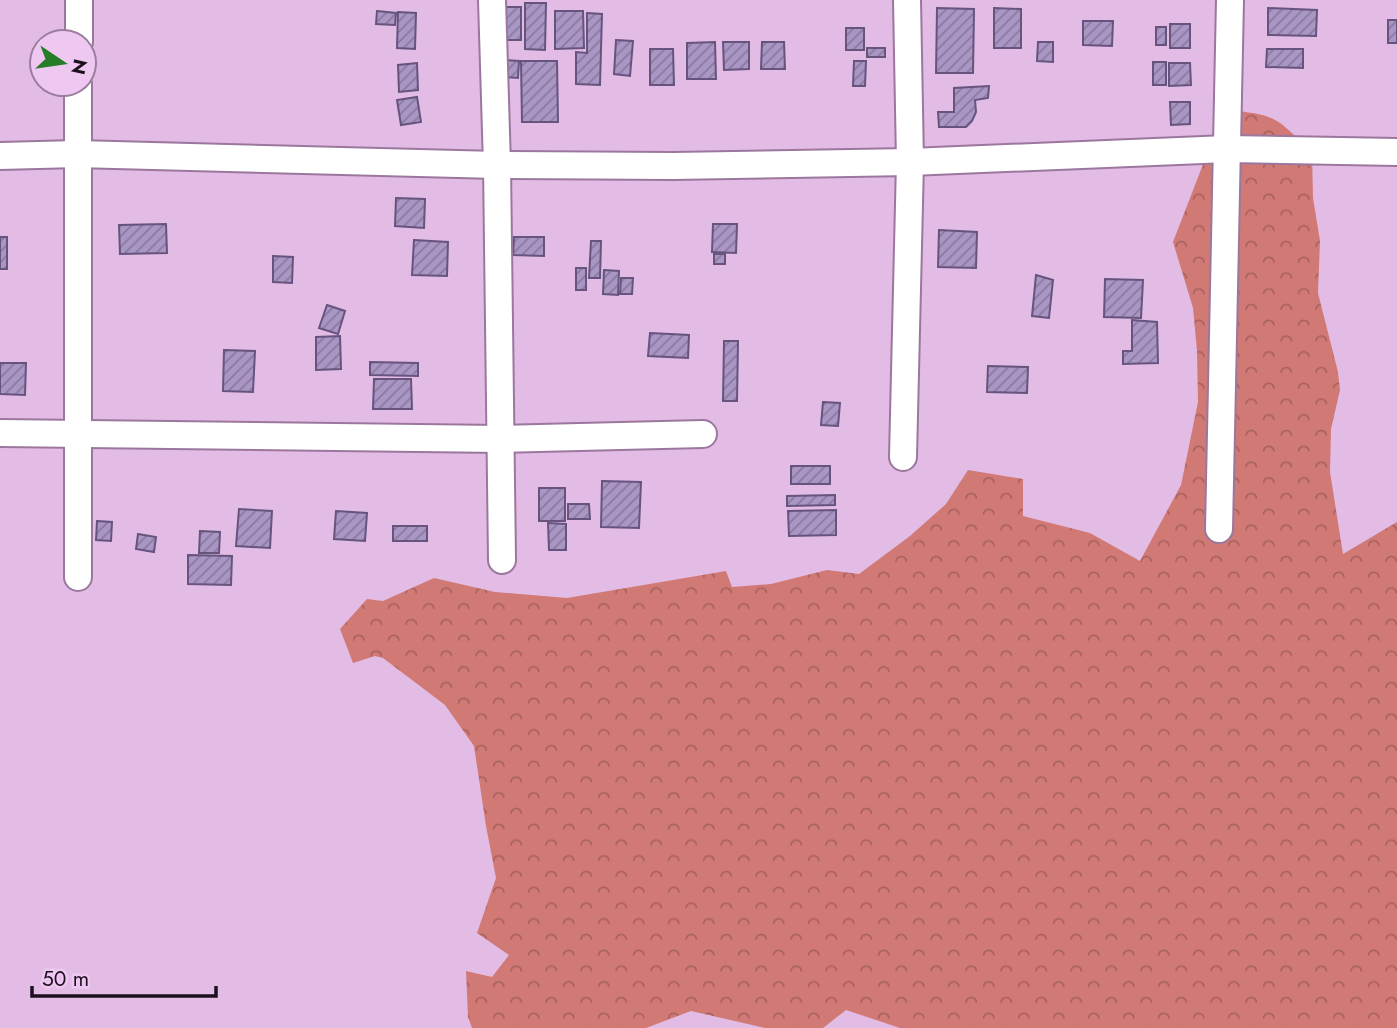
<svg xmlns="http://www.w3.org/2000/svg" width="1397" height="1028" font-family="Jost,sans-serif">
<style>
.forest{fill:url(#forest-crowns)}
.building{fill:url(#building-hatch);stroke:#66547f;stroke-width:2}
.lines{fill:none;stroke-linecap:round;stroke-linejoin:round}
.minor-casing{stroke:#9b779e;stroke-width:30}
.minor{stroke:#fff;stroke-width:26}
</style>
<defs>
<pattern id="forest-crowns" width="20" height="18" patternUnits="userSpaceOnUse" patternTransform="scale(1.75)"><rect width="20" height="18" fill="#d17975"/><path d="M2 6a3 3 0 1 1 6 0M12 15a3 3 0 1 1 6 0" fill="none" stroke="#a9625f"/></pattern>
<pattern id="building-hatch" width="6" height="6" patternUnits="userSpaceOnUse" patternTransform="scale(1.75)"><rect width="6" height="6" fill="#a996c4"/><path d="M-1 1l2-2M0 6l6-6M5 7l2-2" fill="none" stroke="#89799f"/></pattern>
</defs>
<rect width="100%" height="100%" fill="#e2bce5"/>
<path class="forest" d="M1224 110C1276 114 1276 117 1312 153L1313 198 1320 241 1318 293 1338 372 1340 390 1331 429 1330 472 1343 554 1397 522V1028H900L846 1010 823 1028H765L691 1011 646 1028H472L468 1017 466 971 492 977 509 955 477 933 496 878 486 826 474 746 445 705 383 658 375 656 353 663 340 629 367 599 383 601 434 578 495 592 567 598 726 571 732 587 771 584 827 570 859 574 910 536 946 504 968 470 1023 479V516L1090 533 1140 561 1181 485 1198 402 1197 351 1193 308 1173 242Z"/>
<g class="building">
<polygon points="525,3 546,3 545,50 525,49"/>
<polygon points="500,7 521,7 521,40 499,40"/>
<polygon points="937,8 974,9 973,73 936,73"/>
<polygon points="994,8 1021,9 1021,48 994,48"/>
<polygon points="1268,8 1317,10 1316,36 1268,35"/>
<polygon points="377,11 396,13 395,25 376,24"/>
<polygon points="555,11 583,11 584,48 555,49"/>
<polygon points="398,12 416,13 415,49 397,48"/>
<polygon points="587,13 602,14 600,85 576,84 576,52 587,53"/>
<rect x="1388" y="20" width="9" height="23"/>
<polygon points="1083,21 1113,21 1112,46 1083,45"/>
<rect x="1170" y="24" width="20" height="24"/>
<rect x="1156" y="27" width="10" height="18"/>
<rect x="846" y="28" width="18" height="22"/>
<polygon points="616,40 633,41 630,76 614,74"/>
<polygon points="715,42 716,79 687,79 687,43"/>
<polygon points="723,42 749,42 749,69 724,70"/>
<polygon points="762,42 784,42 785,69 761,69"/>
<polygon points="1038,42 1053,42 1053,62 1037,61"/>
<rect x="867" y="48" width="18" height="9"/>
<polygon points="650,49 673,49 674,85 650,85"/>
<polygon points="1267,49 1303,49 1303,68 1266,67"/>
<polygon points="505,60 519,61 518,78 505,77"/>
<polygon points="521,61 557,61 558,122 522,122"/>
<polygon points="854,61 866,61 865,86 853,86"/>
<rect x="1153" y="62" width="13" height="23"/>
<polygon points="417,63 418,90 399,92 398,65"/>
<polygon points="1169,63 1190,63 1191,85 1169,86"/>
<polygon points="989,86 988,98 975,100 976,112 972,121 966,127 939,127 938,112 954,112 954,88"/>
<polygon points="417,97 421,122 401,125 397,100"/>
<polygon points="1170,102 1190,102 1190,124 1171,125"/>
<polygon points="396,198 425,199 424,228 395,226"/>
<polygon points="166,224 167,253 120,254 119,225"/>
<polygon points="713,224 737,224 736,253 712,252"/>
<polygon points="939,230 977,232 976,268 938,267"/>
<rect x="0" y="237" width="7" height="32"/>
<polygon points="514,237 544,237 544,256 513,255"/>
<polygon points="414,240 448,242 447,276 412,275"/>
<polygon points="591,241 601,241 600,278 589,278"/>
<rect x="714" y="254" width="11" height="10"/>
<polygon points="273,256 293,257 292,283 273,282"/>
<rect x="576" y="268" width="10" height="22"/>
<polygon points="604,270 619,271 618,295 603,294"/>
<polygon points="1036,275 1053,280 1049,318 1032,316"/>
<polygon points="621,278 633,278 632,294 620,294"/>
<polygon points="1105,279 1143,280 1141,318 1104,317"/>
<polygon points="327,305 345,311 338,334 319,328"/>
<polygon points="1132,320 1157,322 1158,363 1123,364 1123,351 1132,351"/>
<polygon points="650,333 689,335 688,358 648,356"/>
<polygon points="340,336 341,369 316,370 316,337"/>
<polygon points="724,341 738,341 737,401 723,401"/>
<polygon points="224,350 255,351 253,392 223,391"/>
<polygon points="370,362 418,363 418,376 370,375"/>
<polygon points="0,363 26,363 25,395 0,394"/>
<polygon points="988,366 1028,367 1027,393 987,392"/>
<polygon points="374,379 411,379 412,409 373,409"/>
<polygon points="823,402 840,403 838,426 821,425"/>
<rect x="791" y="466" width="39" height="18"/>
<polygon points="602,481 641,482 639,528 601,527"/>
<rect x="539" y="488" width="26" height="33"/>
<polygon points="835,495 835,505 787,506 787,496"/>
<polygon points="568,504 589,504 590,519 568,519"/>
<polygon points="239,509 272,511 270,548 236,546"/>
<polygon points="836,510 836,535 789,536 788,511"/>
<polygon points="336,511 367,513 365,541 334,539"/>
<polygon points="97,521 112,522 111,541 96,540"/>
<polygon points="548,523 566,524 566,550 549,550"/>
<rect x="393" y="526" width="34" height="15"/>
<polygon points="200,531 220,532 219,553 199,553"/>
<polygon points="138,534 156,537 154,552 136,549"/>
<polygon points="188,555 232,556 231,585 188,584"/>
</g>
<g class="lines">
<g class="minor-casing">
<g id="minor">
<polyline points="492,0 497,165 502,560"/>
<polyline points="79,42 79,0"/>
<polyline points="0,156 77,154 497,165 673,166 910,162 1227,149 1397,152"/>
<polyline points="0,433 500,439 703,434"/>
<polyline points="903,457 910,162 907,0"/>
<polyline points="1219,529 1230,0"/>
<polyline points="78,577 78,84"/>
</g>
</g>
<use href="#minor" class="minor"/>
</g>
<g transform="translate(63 63) rotate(103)"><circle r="33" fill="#efc8f2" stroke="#9b7e9d" stroke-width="2"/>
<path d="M0-5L12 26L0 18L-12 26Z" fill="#277c28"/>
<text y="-10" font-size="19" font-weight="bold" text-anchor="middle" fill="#1d101e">N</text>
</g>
<path d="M32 986v10h184v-10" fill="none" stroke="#1d101e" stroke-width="3.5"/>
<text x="42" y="986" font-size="21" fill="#1d101e" stroke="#efc8f2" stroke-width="5" paint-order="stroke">50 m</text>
</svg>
